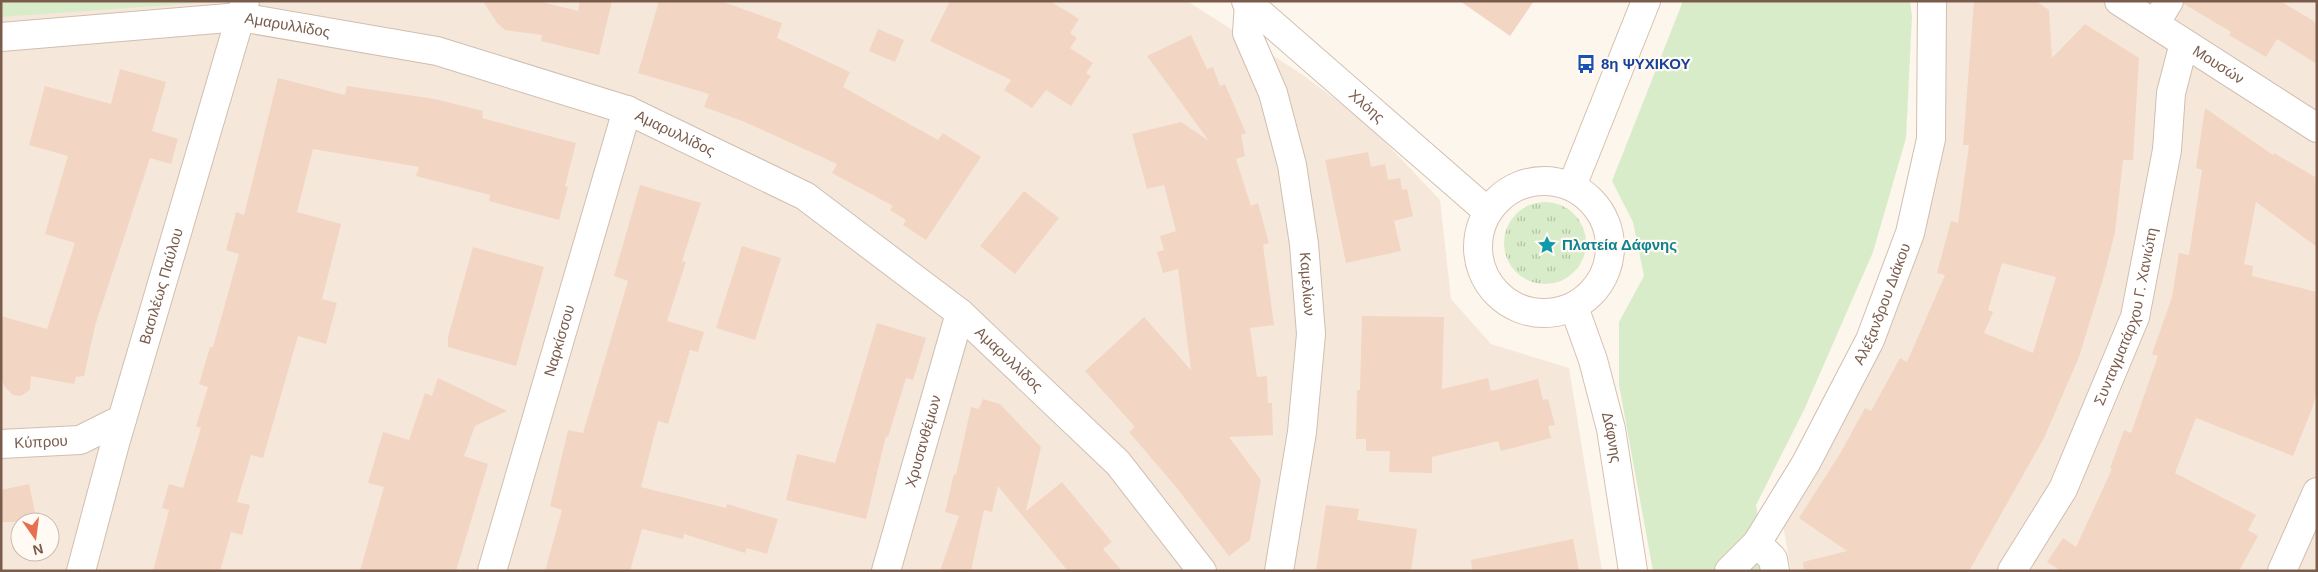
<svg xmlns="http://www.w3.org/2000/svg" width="2318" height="572" font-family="Helvetica,sans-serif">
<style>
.residential{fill:#f5e8da;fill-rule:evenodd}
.grass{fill:url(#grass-tufts)}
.green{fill:#d8ecc9}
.building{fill:#f3d5c3;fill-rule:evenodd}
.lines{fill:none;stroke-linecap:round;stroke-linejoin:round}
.minor-casing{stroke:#d1beb0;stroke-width:30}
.tertiary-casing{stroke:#d1beb0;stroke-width:30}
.secondary-casing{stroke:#d6c0b0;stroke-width:30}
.minor{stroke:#fff;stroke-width:28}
.tertiary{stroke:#fff;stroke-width:28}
.secondary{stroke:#fff;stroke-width:28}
.labels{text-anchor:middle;stroke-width:4.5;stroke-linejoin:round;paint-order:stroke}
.street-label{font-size:15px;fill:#7a5c4d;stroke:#fffaf3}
.transit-label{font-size:15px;font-weight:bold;fill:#164399;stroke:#fffaf3;text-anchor:start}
.culture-label{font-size:15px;font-weight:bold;fill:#0d838f;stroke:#fffaf3;text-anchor:start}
</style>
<defs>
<pattern id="grass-tufts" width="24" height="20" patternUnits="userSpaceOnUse" patternTransform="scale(1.25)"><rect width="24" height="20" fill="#d8ecc9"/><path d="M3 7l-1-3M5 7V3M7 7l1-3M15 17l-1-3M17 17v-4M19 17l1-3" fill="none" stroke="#b4c2a5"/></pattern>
</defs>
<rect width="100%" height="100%" fill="#fdf6ec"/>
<g class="residential">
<path d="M1 1H1187L1303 75 1368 124 1440 200 1451 299 1491 344 1569 368 1602 571H1ZM20 522H50V552H20Z"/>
<polygon points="1941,1 2105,1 2317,138 2317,571 1791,571 1781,513 1910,270 1946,102"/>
<polygon points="2148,1 2317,1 2317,114"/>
</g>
<circle class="grass" cx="1545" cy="243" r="41"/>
<g class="green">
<polygon points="1,1 227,1 1,17"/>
<polygon points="1683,1 1910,1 1912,16 1906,138 1873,252 1804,410 1756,505 1767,571 1653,571 1619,385 1619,322 1644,276 1633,222 1612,181"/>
</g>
<g class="building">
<polygon points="483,1 538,1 578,11 580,1 612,1 599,55 541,41 542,35 505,30 497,23"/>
<polygon points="659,1 720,1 782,23 777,38 850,72 843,87 938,140 943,133 981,157 926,240 903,225 906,220 890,210 893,206 832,173 837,164 745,122 704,107 709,94 638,73"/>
<polygon points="950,1 1050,1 1079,19 1070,33 1077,38 1070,48 1093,63 1086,73 1091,76 1071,106 1046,90 1032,108 1004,90 1011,80 930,41"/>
<polygon points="1460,1 1534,1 1510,36"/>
<path d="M1974 1H2036L2049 10 2052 58 2085 24 2139 58 2133 160H2123L2115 232 2103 279 2079 357 2044 438 1969 571H1804L1803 562 1847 551 1799 518 1841 452 1865 408 1871 411 1900 358 1907 362 1945 275 1937 273 1951 221 1958 223 1969 145H1963ZM2002 263 2056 277 2033 353 1984 333 1993 312 1988 310Z"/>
<polygon points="2185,1 2280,1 2317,23 2317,64 2277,39 2266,57 2229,35 2231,32 2184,4"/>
<polygon points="878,29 904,40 895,62 869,51"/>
<polygon points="1191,35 1207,69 1213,67 1220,86 1225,84 1246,133 1241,135 1245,156 1236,159 1251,206 1258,203 1269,243 1263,245 1274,325 1250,328 1257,377 1267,376 1268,403 1272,403 1273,435 1229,437 1261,480 1250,540 1229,556 1176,487 1129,432 1135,427 1085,371 1144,317 1191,370 1178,269 1163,273 1157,252 1164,250 1160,236 1176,231 1164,185 1147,189 1132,134 1181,122 1209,141 1147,56"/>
<polygon points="120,69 166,82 152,131 178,139 171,164 150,158 95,326 84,376 76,377 74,384 31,376 30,390 21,396 13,395 4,386 1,376 1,316 47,329 75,243 45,234 68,156 29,145 45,86 111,104"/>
<polygon points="278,78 345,95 347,86 435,99 483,111 482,118 576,143 565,186 568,187 559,220 489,201 490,195 416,176 419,167 313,149 297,212 341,224 322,299 337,303 326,344 298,336 263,458 251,455 237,502 250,505 242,535 231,532 220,571 153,571 169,510 162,508 169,484 183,488 201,428 196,426 208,387 199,384 210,347 213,347 239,254 226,250 236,212 244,215"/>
<polygon points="2205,108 2273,155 2274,153 2317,178 2317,247 2256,202 2244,264 2253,266 2252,276 2317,292 2317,392 2312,409 2293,456 2196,418 2175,473 2256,515 2248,530 2258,536 2239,571 2061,571 2047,562 2063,538 2076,547 2112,469 2110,468 2124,430 2131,433 2158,356 2152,354 2172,297 2179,253 2189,255 2202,170 2196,168"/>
<polygon points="1368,152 1371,167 1385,164 1388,180 1400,178 1402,190 1407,189 1413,216 1394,221 1401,251 1346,263 1325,160"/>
<polygon points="640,185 701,203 682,261 686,262 667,321 704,332 698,352 690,350 668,424 658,421 641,487 726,508 727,504 778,519 767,554 747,548 745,553 684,534 683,539 642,529 630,571 545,571 562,510 550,506 568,430 583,433 628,281 614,276"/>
<polygon points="1024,191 1059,218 1015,274 980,246"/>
<polygon points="742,246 781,258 755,340 716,328"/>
<polygon points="473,247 544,267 516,366 448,347 448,337"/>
<polygon points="1362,316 1444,317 1442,389 1488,378 1491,391 1538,379 1543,400 1548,399 1555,425 1548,426 1551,438 1501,451 1498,441 1432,457 1432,473 1389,472 1390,451 1366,451 1366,439 1356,439 1357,390 1360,390"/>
<polygon points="877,323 926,338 913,380 906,378 888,437 886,436 866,519 786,500 797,454 835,463"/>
<polygon points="438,378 507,411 475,426 464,456 488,464 456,571 360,571 384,487 368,483 383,432 409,440 425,393 432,396"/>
<polygon points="983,399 1000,404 1041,447 1026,511 1062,482 1112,542 1103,549 1122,571 1068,571 998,486 992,512 984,510 971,571 940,571 959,516 945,512 954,474 956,475 971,407 979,409"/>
<polygon points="29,484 37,522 1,522 1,490"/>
<polygon points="1326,505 1359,509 1357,520 1417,529 1411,571 1316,571"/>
<polygon points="1573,539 1579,571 1472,571 1471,560"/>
</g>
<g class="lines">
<g class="minor-casing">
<g id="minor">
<path id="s1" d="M2119 1 2317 128"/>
<path id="s2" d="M1249 3 1247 33 1273 93 1292 165 1304 244 1311 334 1302 432 1279 571"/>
<polyline points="2155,24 2169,1"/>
<path id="s3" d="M1 37 240 17 437 51 627 110 805 196 960 313 1118 463 1202 571"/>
<path id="s4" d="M1 444 80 440 122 419"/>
<polyline points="1757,543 1773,559 1775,571"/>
<path id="s5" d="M492 571 627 110"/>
<path id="s6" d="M886 571 960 313"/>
<path id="s7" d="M1729 571 1757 543 1806 463 1870 340 1910 233 1931 139 1932 1"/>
<path id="s8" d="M2012 571 2063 489 2135 317 2167 150 2171 93 2184 43"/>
<polyline points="2282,571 2317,492"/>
</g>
</g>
<g class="tertiary-casing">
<g id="tertiary">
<path id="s9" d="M1246 1 1487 211"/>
<path id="s10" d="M81 571 116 440 245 1"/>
</g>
</g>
<g class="secondary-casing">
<g id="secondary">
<circle cx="1544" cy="247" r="66"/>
<polyline points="1572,186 1646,1"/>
<path id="s11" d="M1574 307 1593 360 1611 429 1633 571"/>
</g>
</g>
<use href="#minor" class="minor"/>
<use href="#tertiary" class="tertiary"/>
<use href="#secondary" class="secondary"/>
</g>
<defs>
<g id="bus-bare" transform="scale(1.5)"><path d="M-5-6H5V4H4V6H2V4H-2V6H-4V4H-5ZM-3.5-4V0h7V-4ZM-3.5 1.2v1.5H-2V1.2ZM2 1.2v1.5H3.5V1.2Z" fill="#1a4fb4" stroke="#fffaf3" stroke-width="2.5" paint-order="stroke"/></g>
<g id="sight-bare" transform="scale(1.5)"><path d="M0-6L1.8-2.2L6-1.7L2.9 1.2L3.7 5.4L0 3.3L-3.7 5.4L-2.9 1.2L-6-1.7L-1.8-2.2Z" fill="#0f9aa8" stroke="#fffaf3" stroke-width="2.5" paint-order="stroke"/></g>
</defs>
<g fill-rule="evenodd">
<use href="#bus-bare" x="1586" y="64"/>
<use href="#sight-bare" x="1547" y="245"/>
</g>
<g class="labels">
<g class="street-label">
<text dy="5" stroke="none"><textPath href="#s3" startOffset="288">Αμαρυλλίδος</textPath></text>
<text dy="5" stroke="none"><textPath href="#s1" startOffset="118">Μουσών</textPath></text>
<text dy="5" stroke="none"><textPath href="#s9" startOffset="160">Χλόης</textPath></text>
<text dy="5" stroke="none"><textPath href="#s3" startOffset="692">Αμαρυλλίδος</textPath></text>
<text dy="5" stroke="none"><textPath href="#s2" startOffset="290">Καμελίων</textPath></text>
<text dy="5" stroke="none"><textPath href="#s10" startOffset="296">Βασιλέως Παύλου</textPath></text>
<text dy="5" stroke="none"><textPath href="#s7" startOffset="310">Αλέξανδρου Διάκου</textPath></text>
<text dy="5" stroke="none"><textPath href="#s8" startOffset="281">Συνταγματάρχου Γ. Χανιώτη</textPath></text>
<text dy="5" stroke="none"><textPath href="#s5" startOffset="240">Ναρκίσσου</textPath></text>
<text dy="5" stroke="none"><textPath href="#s3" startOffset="1098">Αμαρυλλίδος</textPath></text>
<text dy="5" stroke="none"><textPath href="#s11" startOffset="136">Δάφνης</textPath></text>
<text dy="5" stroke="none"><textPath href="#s4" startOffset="40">Κύπρου</textPath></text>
<text dy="5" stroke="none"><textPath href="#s6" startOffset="135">Χρυσανθέμων</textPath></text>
</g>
<g class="transit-label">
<text x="1601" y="69">8η ΨΥΧΙΚΟΥ</text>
</g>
<g class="culture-label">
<text x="1562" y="250">Πλατεία Δάφνης</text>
</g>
</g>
<rect width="2318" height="572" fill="none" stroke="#7a5c4d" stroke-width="5"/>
<g transform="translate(35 537) rotate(166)"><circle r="24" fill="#fffaf3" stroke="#cabbb1"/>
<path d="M0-4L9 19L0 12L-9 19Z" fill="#e76f51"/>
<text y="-8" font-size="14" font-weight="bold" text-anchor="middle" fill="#7a5c4d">N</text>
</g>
</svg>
